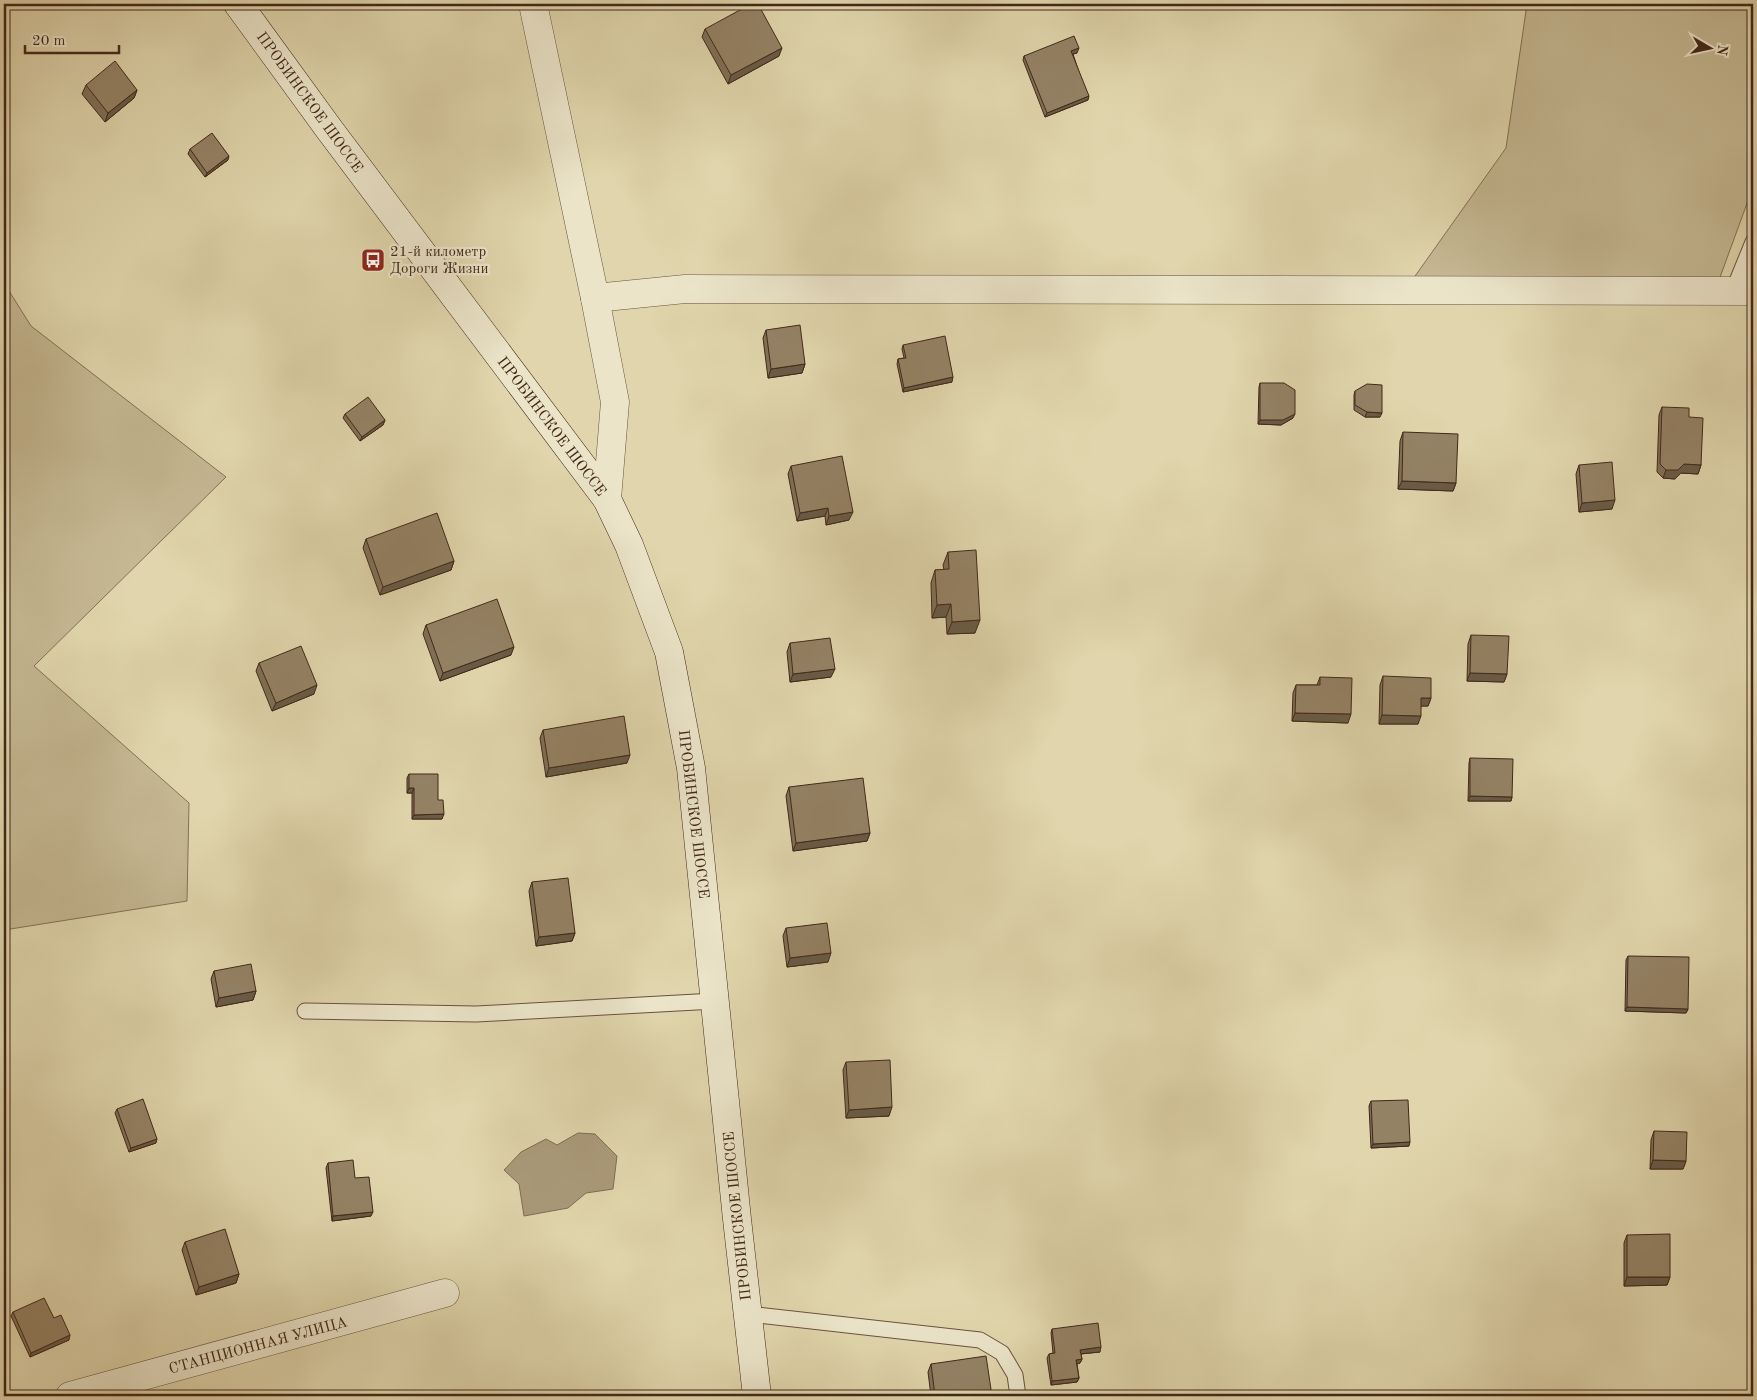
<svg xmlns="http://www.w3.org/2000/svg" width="1757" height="1400" font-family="'Old Standard TT',serif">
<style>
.green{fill:#c5b893;stroke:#847056}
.water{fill:#aa9a7a;stroke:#806c53}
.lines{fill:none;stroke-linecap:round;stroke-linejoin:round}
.lane-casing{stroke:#6a533d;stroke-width:17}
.street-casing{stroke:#6a533d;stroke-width:29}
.secondary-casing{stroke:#422818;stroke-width:29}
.lane{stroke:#ebe4c9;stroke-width:15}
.street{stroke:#ebe4c9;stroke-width:28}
.secondary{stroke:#ebe4c9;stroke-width:28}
.wall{fill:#7f7057;stroke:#422818}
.shaded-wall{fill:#685b47;stroke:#422818}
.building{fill:#948265;stroke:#422818}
.labels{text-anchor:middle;stroke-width:4.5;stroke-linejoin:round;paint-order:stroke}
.street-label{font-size:15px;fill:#422818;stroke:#ebe4c9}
.poi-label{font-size:15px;fill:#422818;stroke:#ebe4c9;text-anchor:start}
</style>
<rect width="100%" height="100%" fill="#e0d5ac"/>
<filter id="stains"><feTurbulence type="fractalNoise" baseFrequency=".004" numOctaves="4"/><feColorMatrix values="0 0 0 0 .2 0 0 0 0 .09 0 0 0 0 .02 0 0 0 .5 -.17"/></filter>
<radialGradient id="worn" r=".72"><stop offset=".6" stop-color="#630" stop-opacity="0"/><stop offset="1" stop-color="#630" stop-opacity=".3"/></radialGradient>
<g class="green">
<polygon points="1527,4 1753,4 1753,187 1719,280 1413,279 1506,148"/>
<polygon points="4,283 31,326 226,477 34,666 189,803 187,901 4,930"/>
</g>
<polygon class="water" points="578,1133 595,1134 617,1156 613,1189 586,1193 568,1208 524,1216 519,1184 504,1170 521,1152 546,1139 557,1145"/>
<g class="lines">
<g class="lane-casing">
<g id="lane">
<polyline points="1733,291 1753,242"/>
<polyline points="305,1011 476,1014 715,1001"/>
<polyline points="748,1314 980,1340 1002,1353 1015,1375 1018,1396"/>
</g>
</g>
<g class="street-casing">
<g id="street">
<polyline points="533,4 595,298 615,402 607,499"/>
<polyline points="595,298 685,289 1753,291"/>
<polyline points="70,1396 445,1293"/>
</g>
</g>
<g class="secondary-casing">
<polyline id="secondary" points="238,4 329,129 607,499 629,545 669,652 691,768 737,1219 757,1396"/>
</g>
<use href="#lane" class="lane"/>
<use href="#street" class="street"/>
<use href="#secondary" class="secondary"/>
</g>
<g class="wall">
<polygon points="705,29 779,56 728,84 702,37"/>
<polygon points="1077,53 1073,54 1088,100 1045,117 1023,60 1024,56"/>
<polygon points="86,85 137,90 134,98 105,122 82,94"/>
<polygon points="190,149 228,160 205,177 188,154"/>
<polygon points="766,330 805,364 802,373 768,378 763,338"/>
<polygon points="903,345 952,382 903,392 897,364 898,359 904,358 902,349"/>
<polygon points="1260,383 1293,418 1281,425 1258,424 1259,387"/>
<polygon points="1355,391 1380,417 1365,417 1354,410 1354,395"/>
<polygon points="1662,407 1689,417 1701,465 1698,474 1681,473 1675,479 1663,478 1657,472 1659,415"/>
<polygon points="345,414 385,420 383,425 360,441 343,418"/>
<polygon points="1403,432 1456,483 1453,491 1398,489 1400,441"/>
<polygon points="1579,465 1612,509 1579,512 1576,474"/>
<polygon points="791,466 849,520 826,525 825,516 797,521 788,474"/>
<polygon points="366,539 454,561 451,570 380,595 363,548"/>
<polygon points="948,552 975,633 947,634 946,617 932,618 931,583 935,570 944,570 943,565"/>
<polygon points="426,625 511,655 440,681 423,634"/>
<polygon points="1471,635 1507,674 1504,682 1467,681 1468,644"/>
<polygon points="790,643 831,677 790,682 787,652"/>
<polygon points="259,663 314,694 272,711 256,671"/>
<polygon points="1383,676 1431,698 1428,706 1421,706 1418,724 1379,724 1380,685"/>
<polygon points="1320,677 1348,723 1292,721 1293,693 1296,685 1317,685"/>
<polygon points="543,730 627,763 546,777 540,738"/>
<polygon points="1470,758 1512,797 1511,801 1468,801 1469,763"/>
<polygon points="409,774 438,800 442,819 412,819 412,793 407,793 407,778"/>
<polygon points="789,787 870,833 867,841 793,851 786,796"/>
<polygon points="532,882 575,933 572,941 536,946 529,891"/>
<polygon points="786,928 828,962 787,967 783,936"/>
<polygon points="1628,956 1688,1009 1686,1013 1625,1011 1626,960"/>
<polygon points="214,971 256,991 253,1000 216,1007 211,979"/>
<polygon points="846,1062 889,1116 846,1118 843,1070"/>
<polygon points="1371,1101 1409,1146 1371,1148 1369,1106"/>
<polygon points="117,1109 156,1143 129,1152 115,1113"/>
<polygon points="1654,1131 1686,1161 1683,1169 1650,1169 1651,1140"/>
<polygon points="328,1163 355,1178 371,1216 332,1221 326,1168"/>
<polygon points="1627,1235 1670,1277 1667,1285 1624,1286 1624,1243"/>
<polygon points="185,1242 239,1274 236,1283 196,1295 182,1250"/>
<polygon points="13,1312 54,1318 69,1340 30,1357 11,1316"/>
<polygon points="1052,1329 1100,1352 1081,1354 1082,1359 1080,1363 1077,1364 1079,1378 1077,1382 1051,1385 1047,1358 1049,1354 1053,1353 1051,1333"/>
<polygon points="931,1364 992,1396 931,1396 928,1372"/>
</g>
<g class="shaded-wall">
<polygon points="782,48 779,56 728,84 731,75"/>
<polygon points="1079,48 1077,53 1070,55 1071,51"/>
<polygon points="137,90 134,98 105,122 108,113"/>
<polygon points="1089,96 1088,100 1045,117 1047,113"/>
<polygon points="229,156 228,160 205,177 207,173"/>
<polygon points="805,364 802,373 768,378 771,369"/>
<polygon points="953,377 952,382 903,392 904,388"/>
<polygon points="1367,412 1382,413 1380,417 1365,417"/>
<polygon points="1295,414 1293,418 1281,425 1258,424 1260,420"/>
<polygon points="385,420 383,425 360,441 362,437"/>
<polygon points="1684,464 1701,465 1698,474 1681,473 1675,479 1663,478 1666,470"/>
<polygon points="1402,481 1456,483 1453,491 1398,489"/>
<polygon points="1615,500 1612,509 1579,512 1582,503"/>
<polygon points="828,508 825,516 797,521 800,513"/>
<polygon points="853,512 849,520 826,525 829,516"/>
<polygon points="454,561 451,570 380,595 383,587"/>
<polygon points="951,604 946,617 932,618 937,605"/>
<polygon points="980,620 975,633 947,634 952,622"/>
<polygon points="514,647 511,655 440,681 443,673"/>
<polygon points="835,669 831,677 790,682 793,674"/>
<polygon points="1470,673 1507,674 1504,682 1467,681"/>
<polygon points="317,685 314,694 272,711 276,703"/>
<polygon points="1421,698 1431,698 1428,706 1418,706"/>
<polygon points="1295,713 1351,714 1348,723 1292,721"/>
<polygon points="1382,715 1421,716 1418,724 1379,724"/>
<polygon points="630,755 627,763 546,777 549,768"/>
<polygon points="409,788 414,788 412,793 407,793"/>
<polygon points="1470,796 1512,797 1511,801 1468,801"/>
<polygon points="444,814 442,819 412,819 414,815"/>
<polygon points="870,833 867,841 793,851 796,843"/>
<polygon points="575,933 572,941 536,946 539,937"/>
<polygon points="831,953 828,962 787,967 790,958"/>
<polygon points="256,991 253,1000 216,1007 219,998"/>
<polygon points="1627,1007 1688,1009 1686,1013 1625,1011"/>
<polygon points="892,1107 889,1116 846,1118 849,1110"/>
<polygon points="157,1139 156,1143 129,1152 131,1148"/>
<polygon points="1410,1142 1409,1146 1371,1148 1373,1144"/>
<polygon points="1653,1160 1686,1161 1683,1169 1650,1169"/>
<polygon points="373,1212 371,1216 332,1221 333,1216"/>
<polygon points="239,1274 236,1283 196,1295 199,1287"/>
<polygon points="1627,1277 1670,1277 1667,1285 1624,1286"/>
<polygon points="70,1335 69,1340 30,1357 31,1353"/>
<polygon points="1101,1347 1100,1352 1079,1354 1080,1350"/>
<polygon points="1082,1359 1080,1363 1075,1364 1076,1360"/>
<polygon points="1079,1378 1077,1382 1051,1385 1052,1381"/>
</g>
<g class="building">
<polygon points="751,4 758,4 782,48 731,75 705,29"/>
<polygon points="1074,36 1079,48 1071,51 1089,96 1047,113 1024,56"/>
<polygon points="115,61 137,90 108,113 86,85"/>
<polygon points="212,133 229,156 207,173 190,149"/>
<polygon points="800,325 805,364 771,369 766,330"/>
<polygon points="945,336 953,377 904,388 898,359 906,358 903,345"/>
<polygon points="1260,383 1284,383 1295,390 1295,414 1283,420 1260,420"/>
<polygon points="1367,384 1382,385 1382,413 1367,412 1355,405 1355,391"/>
<polygon points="368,397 385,420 362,437 345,414"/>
<polygon points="1662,407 1689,408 1689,417 1703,418 1701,465 1684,464 1678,470 1666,470 1660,464"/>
<polygon points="1403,432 1458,434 1456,483 1402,481"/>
<polygon points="842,456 853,512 829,516 828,508 800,513 791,466"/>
<polygon points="1612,462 1615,500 1582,503 1579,465"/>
<polygon points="437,513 454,561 383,587 366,539"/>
<polygon points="976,550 980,620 952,622 951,604 937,605 935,570 949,569 948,552"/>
<polygon points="497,599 514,647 443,673 426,625"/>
<polygon points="1471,635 1509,636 1507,674 1470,673"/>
<polygon points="830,638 835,669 793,674 790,643"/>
<polygon points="301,646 317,685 276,703 259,663"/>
<polygon points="1383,676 1431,678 1431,698 1421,698 1421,716 1382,715"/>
<polygon points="1320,677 1352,678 1351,714 1295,713 1296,685 1320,685"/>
<polygon points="624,716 630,755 549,768 543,730"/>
<polygon points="1470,758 1513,759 1512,797 1470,796"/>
<polygon points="409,774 438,774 438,800 443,800 444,814 414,815 414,788 409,788"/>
<polygon points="863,778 870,833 796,843 789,787"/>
<polygon points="568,878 575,933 539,937 532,882"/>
<polygon points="827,923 831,953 790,958 786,928"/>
<polygon points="1628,956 1689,957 1688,1009 1627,1007"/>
<polygon points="251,964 256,991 219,998 214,971"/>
<polygon points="890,1060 892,1107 849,1110 846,1062"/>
<polygon points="143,1099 157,1139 131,1148 117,1109"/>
<polygon points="1408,1100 1410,1142 1373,1144 1371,1101"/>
<polygon points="1654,1131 1687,1132 1686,1161 1653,1160"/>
<polygon points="353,1160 355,1178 369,1177 373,1212 333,1216 328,1163"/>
<polygon points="225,1229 239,1274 199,1287 185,1242"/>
<polygon points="1670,1234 1670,1277 1627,1277 1627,1235"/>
<polygon points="44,1298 54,1318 61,1315 70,1335 31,1353 13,1312"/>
<polygon points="1098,1323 1101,1347 1080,1350 1082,1359 1076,1360 1079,1378 1052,1381 1049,1354 1055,1353 1052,1329"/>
<polygon points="986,1356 992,1396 935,1396 931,1364"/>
</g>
<defs>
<g id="bus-square" transform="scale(1.25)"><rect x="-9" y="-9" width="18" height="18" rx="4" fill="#8f2418" stroke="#ebe4c9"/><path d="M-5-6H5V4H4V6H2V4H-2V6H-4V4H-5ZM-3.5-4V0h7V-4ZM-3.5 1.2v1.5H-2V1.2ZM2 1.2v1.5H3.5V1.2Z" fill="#fff"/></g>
</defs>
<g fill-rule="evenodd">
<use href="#bus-square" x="373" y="260"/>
</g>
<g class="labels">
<g class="street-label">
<text transform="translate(310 102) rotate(54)" y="5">ПРОБИНСКОЕ ШОССЕ</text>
<text transform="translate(552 426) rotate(53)" y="5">ПРОБИНСКОЕ ШОССЕ</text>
<text transform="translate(694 814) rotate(83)" y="5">ПРОБИНСКОЕ ШОССЕ</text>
<text transform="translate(737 1216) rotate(-96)" y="5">ПРОБИНСКОЕ ШОССЕ</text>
<text transform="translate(258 1345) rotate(-15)" y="5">СТАНЦИОННАЯ УЛИЦА</text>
</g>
<g class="poi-label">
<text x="390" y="256">21-й километр<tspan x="390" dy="17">Дороги Жизни</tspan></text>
</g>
</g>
<rect width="1757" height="1400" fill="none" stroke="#e0d5ac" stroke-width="20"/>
<rect x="5" y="5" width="1747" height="1390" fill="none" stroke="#422818" stroke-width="2.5"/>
<rect x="10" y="10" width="1737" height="1380" fill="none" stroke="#422818"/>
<g transform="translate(1710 48) rotate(99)" stroke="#ebe4c9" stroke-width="4" paint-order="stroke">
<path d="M0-4L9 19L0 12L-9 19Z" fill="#422818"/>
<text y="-8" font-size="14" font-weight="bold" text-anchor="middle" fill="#422818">N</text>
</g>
<path d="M25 45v8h94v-8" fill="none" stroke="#422818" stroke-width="2.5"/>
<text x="32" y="45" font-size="15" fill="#422818" stroke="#ebe4c9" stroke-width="4" paint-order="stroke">20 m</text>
<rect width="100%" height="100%" filter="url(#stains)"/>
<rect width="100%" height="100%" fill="url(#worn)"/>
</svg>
